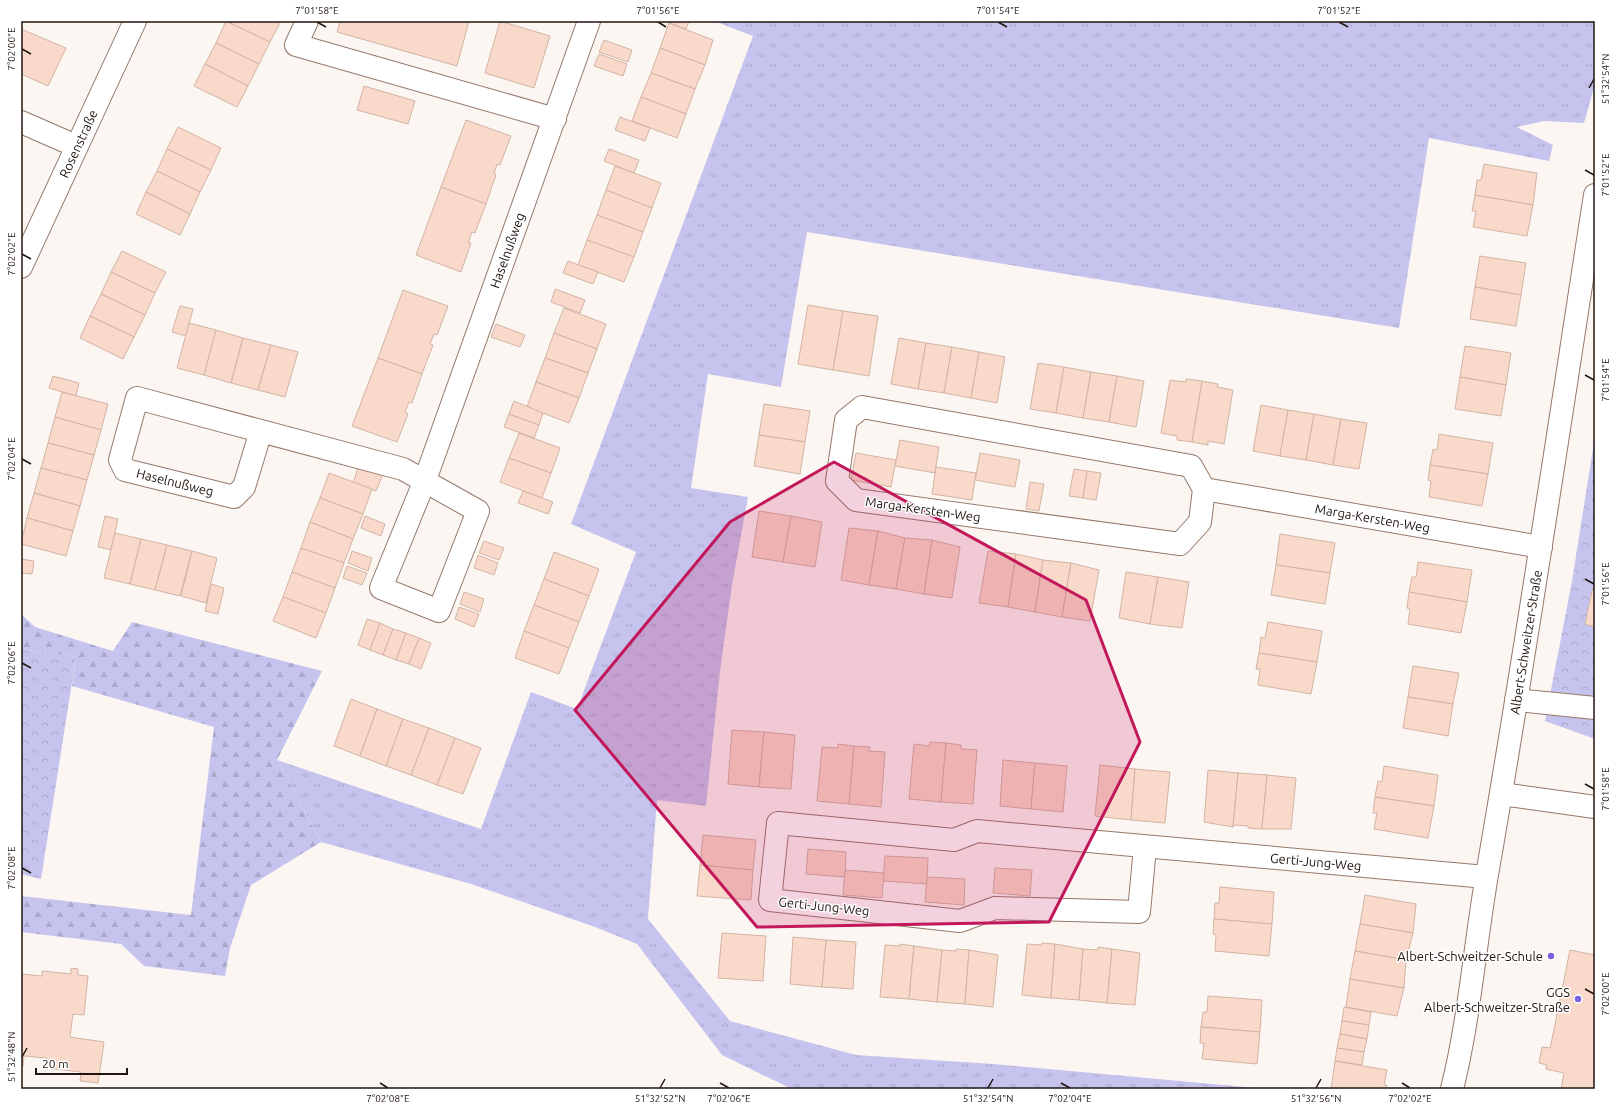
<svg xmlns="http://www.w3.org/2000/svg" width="1616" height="1110" font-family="Ubuntu,sans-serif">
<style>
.grass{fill:url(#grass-tufts)}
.forest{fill:url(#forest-firs)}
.park{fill:url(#park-crowns)}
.building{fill:#f9d9c9;stroke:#d2b4a4}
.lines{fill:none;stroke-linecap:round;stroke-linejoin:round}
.minor-casing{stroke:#95796a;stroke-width:24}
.minor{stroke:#fff;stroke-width:22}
.marked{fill:#c2185b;fill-opacity:0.2;stroke:#c2185b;stroke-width:3;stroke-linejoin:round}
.ticks{fill:none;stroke:#20150f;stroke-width:1.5}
.poi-dot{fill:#7963de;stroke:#fff;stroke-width:1.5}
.labels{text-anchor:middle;stroke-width:3;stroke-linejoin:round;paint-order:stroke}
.street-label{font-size:13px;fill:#20150f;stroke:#fff}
.poi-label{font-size:13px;fill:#20150f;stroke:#fff;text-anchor:end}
.neatline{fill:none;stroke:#20150f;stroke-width:1.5}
.ticks-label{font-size:10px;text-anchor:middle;fill:#20150f}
</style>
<defs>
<pattern id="grass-tufts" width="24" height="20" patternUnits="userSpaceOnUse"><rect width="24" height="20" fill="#c6c4ee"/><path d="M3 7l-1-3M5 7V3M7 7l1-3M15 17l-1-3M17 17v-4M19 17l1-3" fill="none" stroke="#aaa8cb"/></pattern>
<pattern id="forest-firs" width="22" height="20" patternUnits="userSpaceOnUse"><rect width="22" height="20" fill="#c6c4ee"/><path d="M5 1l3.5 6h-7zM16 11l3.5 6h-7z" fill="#aaa8cb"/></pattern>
<pattern id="park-crowns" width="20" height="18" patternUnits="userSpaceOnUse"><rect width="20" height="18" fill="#c6c4ee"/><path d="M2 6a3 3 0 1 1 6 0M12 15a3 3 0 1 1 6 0" fill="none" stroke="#aaa8cb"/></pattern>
</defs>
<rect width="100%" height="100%" fill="#fcf6f3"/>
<polygon class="grass" points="714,21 1595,21 1595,84 1584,123 1544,121 1517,127 1553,145 1549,161 1429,138 1399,328 807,232 781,387 708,374 691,488 748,497 732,585 720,671 706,806 657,800 648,919 730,1021 856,1055 993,1064 1267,1089 792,1089 722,1055 637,944 595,927 471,884 321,842 277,760 481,829 531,692 577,709 636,552 571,524 753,36"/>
<polygon class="forest" points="21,614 35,627 113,651 132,622 322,671 277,760 321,842 251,885 230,948 225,976 144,966 121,944 21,932 21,896 191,915 214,727 72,686 76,657 21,649"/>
<g class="park">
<polygon points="1595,436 1595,739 1545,721 1572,581"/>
<polygon points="21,649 76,657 41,879 21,874"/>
</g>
<g class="building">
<polygon points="226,21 270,42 259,64 216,43"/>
<polygon points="226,21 281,21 270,42"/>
<polygon points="340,21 469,21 457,66 337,32"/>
<polygon points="500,21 550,36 534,88 485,73"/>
<polygon points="664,21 689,21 686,29"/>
<polygon points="669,23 713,40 705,65 660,48"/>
<polygon points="21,29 66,48 48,86 21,74"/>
<polygon points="604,40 632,50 628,62 599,52"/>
<polygon points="216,43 259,64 248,86 205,64"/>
<polygon points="660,48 705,65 695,89 651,73"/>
<polygon points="599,54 627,64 623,76 594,66"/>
<polygon points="205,64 248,86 237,107 194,86"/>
<polygon points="651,73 695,89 686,114 641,97"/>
<polygon points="364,86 415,101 408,124 357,110"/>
<polygon points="641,97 686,114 677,138 632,121"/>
<polygon points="620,117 650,128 645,141 615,130"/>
<polygon points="466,120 511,136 500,165 497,164 494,174 496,175 486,204 441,187"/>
<polygon points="178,127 221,148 211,170 167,149"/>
<polygon points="167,149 211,170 200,192 157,171"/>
<polygon points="609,149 639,160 634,173 604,161"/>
<polygon points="1484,164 1537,173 1533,205 1475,195 1477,180 1481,180"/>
<polygon points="615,166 661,183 652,208 606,190"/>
<polygon points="157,171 200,192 190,214 146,192"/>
<polygon points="441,187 486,204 475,233 472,232 468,243 471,243 461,272 416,255"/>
<polygon points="606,190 652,208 643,232 597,215"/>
<polygon points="146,192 190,214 180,235 136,214"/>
<polygon points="1475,195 1533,205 1527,236 1473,227 1476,211 1472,211"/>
<polygon points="597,215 643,232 634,257 587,240"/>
<polygon points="587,240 634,257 624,282 578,265"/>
<polygon points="122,251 166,272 155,293 111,272"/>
<polygon points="1480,256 1526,263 1521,295 1475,287"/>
<polygon points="568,261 598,272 593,284 563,273"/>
<polygon points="111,272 155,293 145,315 101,294"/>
<polygon points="1475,287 1521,295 1516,326 1470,319"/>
<polygon points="555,289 585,300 580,313 551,302"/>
<polygon points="403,290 448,306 437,335 434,334 430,344 433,345 422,374 378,358"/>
<polygon points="101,294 145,315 134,337 90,316"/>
<polygon points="808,305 843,311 833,370 798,364"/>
<polygon points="180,306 193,309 186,336 172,332"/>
<polygon points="564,308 606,324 597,349 554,333"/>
<polygon points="843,311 878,316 869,376 833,370"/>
<polygon points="90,316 134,337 123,359 80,338"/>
<polygon points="189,323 216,330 204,375 177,368"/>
<polygon points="496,324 525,335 520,347 491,337"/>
<polygon points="216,330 243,338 231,383 204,375"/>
<polygon points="554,333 597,349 588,373 545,358"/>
<polygon points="243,338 271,345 258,390 231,383"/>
<polygon points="899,338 926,343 918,389 891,384"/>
<polygon points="926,343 952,347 944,393 918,389"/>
<polygon points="271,345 298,352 285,397 258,390"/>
<polygon points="1465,346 1511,353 1506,385 1460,377"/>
<polygon points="952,347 979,352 971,398 944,393"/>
<polygon points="979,352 1005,357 997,403 971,398"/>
<polygon points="378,358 422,374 412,403 409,402 405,412 408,414 397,442 352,426"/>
<polygon points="545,358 588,373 579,398 536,382"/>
<polygon points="1038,363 1064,367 1056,413 1030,409"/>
<polygon points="1064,367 1091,372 1083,418 1056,413"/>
<polygon points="1091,372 1117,376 1109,422 1083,418"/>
<polygon points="53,376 79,383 76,396 49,388"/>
<polygon points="1117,376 1144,381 1136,427 1109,422"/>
<polygon points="1460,377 1506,385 1501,416 1455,409"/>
<polygon points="1186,379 1202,381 1192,442 1177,440 1177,436 1161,433 1170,380 1186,382"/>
<polygon points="1202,381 1218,384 1217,387 1233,390 1224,444 1208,441 1208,445 1192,442"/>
<polygon points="536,382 579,398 569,423 527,407"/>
<polygon points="62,392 108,404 101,430 55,417"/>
<polygon points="514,401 543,413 539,425 509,414"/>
<polygon points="764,404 810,411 805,442 759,435"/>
<polygon points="1261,405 1288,410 1280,456 1253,451"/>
<polygon points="1288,410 1314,414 1306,460 1280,456"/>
<polygon points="509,414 539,425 534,438 504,427"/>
<polygon points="1314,414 1341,419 1333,465 1306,460"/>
<polygon points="55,417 101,430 94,455 48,443"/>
<polygon points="1341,419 1367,423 1359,469 1333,465"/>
<polygon points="519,433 560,448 551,473 509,458"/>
<polygon points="1439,434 1493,443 1488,474 1430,465 1433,449 1437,450"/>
<polygon points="759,435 805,442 800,474 754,466"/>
<polygon points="900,440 939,447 935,473 895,466"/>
<polygon points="48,443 94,455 87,480 41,468"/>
<polygon points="856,453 896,460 891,487 851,480"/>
<polygon points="980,453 1020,460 1015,487 975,480"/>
<polygon points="509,458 551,473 542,498 500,482"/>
<polygon points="359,465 383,474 376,491 353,483"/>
<polygon points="1430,465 1488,474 1482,506 1429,497 1431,481 1428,480"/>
<polygon points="936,467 976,473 972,500 932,494"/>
<polygon points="41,468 87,480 80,506 34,493"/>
<polygon points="1074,469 1087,471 1083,498 1069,496"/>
<polygon points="1087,471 1101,473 1096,500 1083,498"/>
<polygon points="329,473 372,489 363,514 320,498"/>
<polygon points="1030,482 1044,484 1039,511 1026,509"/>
<polygon points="523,491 553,502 548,514 518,503"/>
<polygon points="34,493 80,506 73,531 27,518"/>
<polygon points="320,498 363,514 353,539 310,522"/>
<polygon points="759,511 791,516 783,562 752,557"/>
<polygon points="105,516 118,519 111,550 98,547"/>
<polygon points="365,516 385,524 381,536 361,528"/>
<polygon points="791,516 822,522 815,567 783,562"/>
<polygon points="27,518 73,531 66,556 21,544"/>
<polygon points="310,522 353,539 344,563 301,548"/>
<polygon points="849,528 878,531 869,585 841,580"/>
<polygon points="878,531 905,538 896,589 869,585"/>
<polygon points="115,533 141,539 130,584 104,578"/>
<polygon points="1280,534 1335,543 1330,573 1276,565"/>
<polygon points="905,538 932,540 924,594 896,589"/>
<polygon points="141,539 167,545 155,590 130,584"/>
<polygon points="932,540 960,547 952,598 924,594"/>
<polygon points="484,541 504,548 499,560 479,553"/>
<polygon points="167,545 192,551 180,596 155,590"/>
<polygon points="301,548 344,563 335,588 292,572"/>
<polygon points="192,551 217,558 206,603 181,596"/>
<polygon points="352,551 372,558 368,571 348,563"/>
<polygon points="988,551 1016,554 1008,607 979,603"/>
<polygon points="554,552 599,569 589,596 544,579"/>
<polygon points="1016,554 1043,560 1035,612 1008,607"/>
<polygon points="478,555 498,563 494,575 474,568"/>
<polygon points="21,559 34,561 32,574 21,573"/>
<polygon points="1043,560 1071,563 1062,617 1035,612"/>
<polygon points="1418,562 1472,570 1467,602 1409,592 1412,577 1416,577"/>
<polygon points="1071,563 1099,570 1090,621 1062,617"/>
<polygon points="1276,565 1330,573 1325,604 1271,595"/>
<polygon points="347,566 367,573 362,585 343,578"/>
<polygon points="292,572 335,588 326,613 283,597"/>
<polygon points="1126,572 1158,577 1150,624 1119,618"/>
<polygon points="1158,577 1189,582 1182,628 1150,624"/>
<polygon points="544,579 589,596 579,622 534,605"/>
<polygon points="211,584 224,588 218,614 205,611"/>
<polygon points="1592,590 1595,591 1595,627 1585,624"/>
<polygon points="464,592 484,599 480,612 460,604"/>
<polygon points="1409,592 1467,602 1461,633 1408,624 1410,609 1407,608"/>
<polygon points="283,597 326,613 316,638 273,621"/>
<polygon points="534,605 579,622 569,648 524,631"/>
<polygon points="459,607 479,614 474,627 455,619"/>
<polygon points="367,619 380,623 370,650 358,645"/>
<polygon points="1268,622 1322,631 1317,662 1259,653 1261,637 1265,638"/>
<polygon points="380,623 393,629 383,655 370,650"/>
<polygon points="393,629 406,633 396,660 383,655"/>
<polygon points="524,631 569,648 559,674 515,658"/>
<polygon points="406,633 419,638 409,664 396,660"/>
<polygon points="419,638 431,643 421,669 409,664"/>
<polygon points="1259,653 1317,662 1311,694 1258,685 1260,669 1256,669"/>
<polygon points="1413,666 1459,673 1453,704 1408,697"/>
<polygon points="1408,697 1453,704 1448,736 1403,728"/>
<polygon points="351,699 377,709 360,756 334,746"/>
<polygon points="377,709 403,719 386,766 360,756"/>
<polygon points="403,719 429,728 411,775 386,766"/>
<polygon points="429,728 455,738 437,785 411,775"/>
<polygon points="732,730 764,732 759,787 728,784"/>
<polygon points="764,732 795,735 791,789 759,787"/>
<polygon points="455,738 481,748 463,794 437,785"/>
<polygon points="930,742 946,743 941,802 909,799 914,744 929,746"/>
<polygon points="946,743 961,745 961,749 977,750 973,804 941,802"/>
<polygon points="838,744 854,746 849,804 817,801 822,747 838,748"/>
<polygon points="854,746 870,747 869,751 885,752 881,807 849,804"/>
<polygon points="1003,760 1035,763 1031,809 1000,806"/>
<polygon points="1035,763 1067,766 1063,812 1031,809"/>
<polygon points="1100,765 1135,769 1131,820 1095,816"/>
<polygon points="1384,766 1438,775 1434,806 1375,797 1378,781 1382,782"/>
<polygon points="1135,769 1170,772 1165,823 1131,820"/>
<polygon points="1208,770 1238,773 1233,827 1204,822"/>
<polygon points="1238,773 1267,775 1262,829 1248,828 1248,826 1235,825 1233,827"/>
<polygon points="1267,775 1296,778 1291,829 1262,829"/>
<polygon points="1375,797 1434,806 1428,838 1374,829 1377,813 1373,813"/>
<polygon points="703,835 756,840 753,870 700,865"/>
<polygon points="808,849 846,852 845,877 806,874"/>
<polygon points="885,856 928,858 927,884 883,881"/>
<polygon points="700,865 753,870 751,900 697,896"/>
<polygon points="995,868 1032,870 1030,896 993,893"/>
<polygon points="845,870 884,873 882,898 843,895"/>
<polygon points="927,877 965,879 964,905 925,902"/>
<polygon points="1220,887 1274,892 1272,924 1214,919 1215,903 1219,903"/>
<polygon points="1365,895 1416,904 1413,933 1360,924"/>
<polygon points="1214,919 1272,924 1269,956 1215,951 1216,935 1213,934"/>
<polygon points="1360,924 1413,933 1406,960 1355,951"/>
<polygon points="722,933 766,936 763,981 718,978"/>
<polygon points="793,937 826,940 822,987 790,984"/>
<polygon points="826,940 856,942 853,989 822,987"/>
<polygon points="1042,943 1055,944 1051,998 1022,995 1027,944 1041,945"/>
<polygon points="900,944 914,946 909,999 880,997 885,945 900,946"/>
<polygon points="1055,944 1083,949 1079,1000 1051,998"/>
<polygon points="914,946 942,950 937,1002 909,999"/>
<polygon points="1098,947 1112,949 1107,1003 1079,1000 1083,949 1097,950"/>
<polygon points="956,949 969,950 965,1004 937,1002 942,950 956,951"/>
<polygon points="1112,949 1140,953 1135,1005 1107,1003"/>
<polygon points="969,950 998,955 993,1007 965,1004"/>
<polygon points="1570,950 1595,955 1595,1089 1561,1089 1564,1073 1546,1069 1547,1065 1539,1063 1542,1047 1550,1048 1551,1044"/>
<polygon points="1355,951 1406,960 1404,988 1350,979"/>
<polygon points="71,968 78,969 78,975 88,976 84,1015 73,1014 70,1037 104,1042 98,1083 80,1081 81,1072 46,1068 47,1058 24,1056 23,1066 21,1065 21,974 42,976 42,971 71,974"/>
<polygon points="1350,979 1404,988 1397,1016 1346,1007"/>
<polygon points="1208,996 1262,1000 1260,1032 1201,1027 1203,1012 1207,1012"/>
<polygon points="1344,1007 1371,1012 1369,1025 1342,1021"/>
<polygon points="1342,1021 1369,1025 1367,1039 1340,1034"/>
<polygon points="1201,1027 1260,1032 1257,1064 1202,1059 1204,1043 1200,1043"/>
<polygon points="1340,1034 1367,1039 1364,1052 1337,1048"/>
<polygon points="1337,1048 1364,1052 1362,1065 1335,1061"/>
<polygon points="1335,1061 1387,1070 1384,1085 1387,1085 1386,1089 1331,1089"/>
</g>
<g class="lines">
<g class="minor-casing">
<g id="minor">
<polyline points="307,21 296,45 555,119"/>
<polyline points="21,122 76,146"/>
<path id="s1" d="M21 267 135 21"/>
<polygon points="862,407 1191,466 1204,489 1200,522 1180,544 856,500 837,481 846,420"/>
<path id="s2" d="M261 431 244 487 234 497 125 470 120 460 137 398 403 469 478 511 439 611 381 588 425 480 589 21"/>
<path id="s3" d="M1204 489 1541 547"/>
<polyline points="1516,700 1595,708"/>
<polyline points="1501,794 1595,807"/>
<path id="s4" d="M1145 847 1139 912 995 908 960 921 770 900 778 823 954 840 977 831 1486 877"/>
<path id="s5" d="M1452 1089C1470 1017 1475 942 1488 869 1527 645 1560 420 1595 195"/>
</g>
</g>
<use href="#minor" class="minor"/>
</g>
<path class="marked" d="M834 462 1086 600 1140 742 1049 922 757 927 575 710 730 522Z"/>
<path class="ticks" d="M317 22 326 27M658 22 666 27M998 22 1007 27M1339 22 1348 27M22 49 31 54M1589 88 1594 79M1585 170 1594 175M22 254 31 259M1585 375 1594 380M22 459 31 464M1585 579 1594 584M22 663 31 668M1585 784 1594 789M22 868 31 873M1585 989 1594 994M22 1057 27 1048M380 1083 388 1088M720 1083 729 1088M1061 1083 1070 1088M1402 1083 1410 1088M660 1088 665 1079M988 1088 993 1079M1316 1088 1321 1079"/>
<g class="poi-dot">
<circle cx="1551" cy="956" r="4"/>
<circle cx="1578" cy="999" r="4"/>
</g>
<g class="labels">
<g class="street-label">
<text dy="5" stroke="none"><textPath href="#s1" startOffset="136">Rosenstraße</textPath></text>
<text dy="5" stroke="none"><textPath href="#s2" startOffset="1152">Haselnußweg</textPath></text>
<text transform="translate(175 482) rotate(14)" y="5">Haselnußweg</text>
<text transform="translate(923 509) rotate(8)" y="5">Marga-Kersten-Weg</text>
<text dy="5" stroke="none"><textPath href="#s3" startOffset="171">Marga-Kersten-Weg</textPath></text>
<text dy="5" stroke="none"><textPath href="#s5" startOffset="453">Albert-Schweitzer-Straße</textPath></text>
<text dy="5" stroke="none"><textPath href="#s4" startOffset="1057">Gerti-Jung-Weg</textPath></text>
<text transform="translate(824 906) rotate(6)" y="5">Gerti-Jung-Weg</text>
</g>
<g class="poi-label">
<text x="1543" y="961">Albert-Schweitzer-Schule</text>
<text x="1570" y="997">GGS<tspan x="1570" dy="15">Albert-Schweitzer-Straße</tspan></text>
</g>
</g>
<rect width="1616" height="1110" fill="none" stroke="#ffffff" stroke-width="44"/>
<path d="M36 1068v6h91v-6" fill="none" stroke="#20150f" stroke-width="2"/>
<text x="42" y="1068" font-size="12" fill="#20150f" stroke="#ffffff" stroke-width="3" paint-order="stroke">20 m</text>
<rect x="22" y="22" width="1572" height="1066" class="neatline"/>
<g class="ticks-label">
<text x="317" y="14">7°01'58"E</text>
<text x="658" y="14">7°01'56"E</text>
<text x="998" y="14">7°01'54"E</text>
<text x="1339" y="14">7°01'52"E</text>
<text transform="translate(11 49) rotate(-90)" y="4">7°02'00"E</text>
<text transform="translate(1605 79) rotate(-90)" y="4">51°32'54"N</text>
<text transform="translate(1605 175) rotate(-90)" y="4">7°01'52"E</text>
<text transform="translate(11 254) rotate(-90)" y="4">7°02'02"E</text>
<text transform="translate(1605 380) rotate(-90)" y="4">7°01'54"E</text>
<text transform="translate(11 459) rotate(-90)" y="4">7°02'04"E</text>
<text transform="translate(1605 584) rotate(-90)" y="4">7°01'56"E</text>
<text transform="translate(11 663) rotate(-90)" y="4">7°02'06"E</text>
<text transform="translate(1605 789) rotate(-90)" y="4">7°01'58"E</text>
<text transform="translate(11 868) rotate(-90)" y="4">7°02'08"E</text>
<text transform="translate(1605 994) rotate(-90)" y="4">7°02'00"E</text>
<text transform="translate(11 1057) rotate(-90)" y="4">51°32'48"N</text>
<text x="388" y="1102">7°02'08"E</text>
<text x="660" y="1102">51°32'52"N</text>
<text x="729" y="1102">7°02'06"E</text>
<text x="988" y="1102">51°32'54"N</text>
<text x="1070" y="1102">7°02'04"E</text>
<text x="1316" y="1102">51°32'56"N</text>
<text x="1410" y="1102">7°02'02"E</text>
</g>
</svg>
